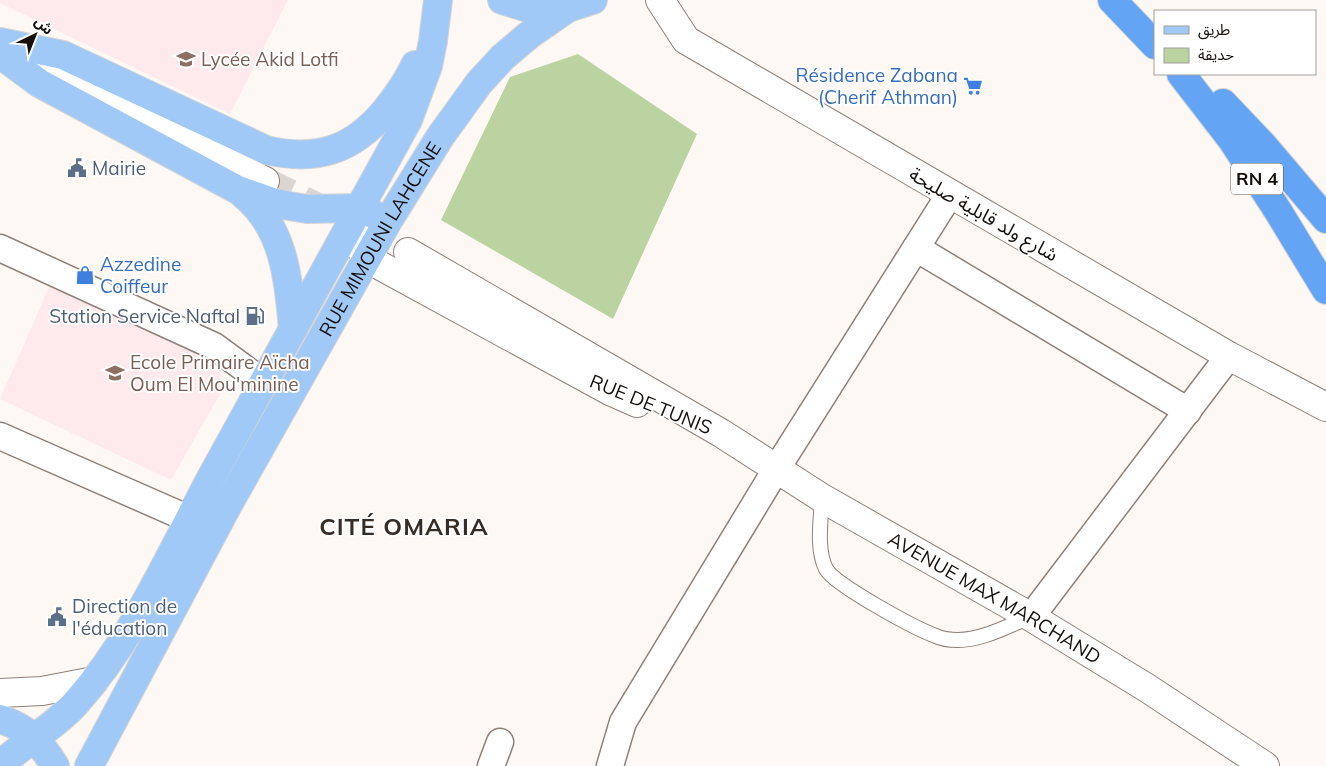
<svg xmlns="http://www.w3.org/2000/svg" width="1326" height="766" font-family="Mulish,'Noto Sans Arabic',sans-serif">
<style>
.education{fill:#fee9ec}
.green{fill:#bad3a0}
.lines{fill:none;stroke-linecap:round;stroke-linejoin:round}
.secondary-tunnel{stroke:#dbd5d1;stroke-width:28;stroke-dasharray:28 14;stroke-linecap:butt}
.lane-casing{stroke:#8e8078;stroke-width:16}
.street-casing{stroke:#8e8078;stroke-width:29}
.secondary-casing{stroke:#8e8078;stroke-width:30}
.primary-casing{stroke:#d5d4d3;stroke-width:30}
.highway-casing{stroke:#d5d4d3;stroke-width:30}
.lane{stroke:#fff;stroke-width:14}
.street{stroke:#fff;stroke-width:26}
.secondary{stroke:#fff;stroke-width:28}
.primary{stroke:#a1c9f8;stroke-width:28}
.highway{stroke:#63a5f4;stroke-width:28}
.labels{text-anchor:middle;stroke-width:4;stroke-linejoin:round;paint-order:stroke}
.shield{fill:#fff;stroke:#5a5755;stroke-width:1}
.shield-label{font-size:18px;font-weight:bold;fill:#140f0c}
.education-label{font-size:19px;fill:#785e54;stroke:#fff;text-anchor:start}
.shop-label{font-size:19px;fill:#366cbe;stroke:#fff;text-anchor:end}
.service-label{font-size:19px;fill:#4e5e75;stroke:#fff;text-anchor:start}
.street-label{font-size:19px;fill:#140f0c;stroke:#fff}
.district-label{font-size:24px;font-weight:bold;letter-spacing:1px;fill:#372c25;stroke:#fff}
</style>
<rect width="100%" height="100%" fill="#fef8f4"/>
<g class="education">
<polygon points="0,0 288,0 230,114 0,3"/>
<polygon points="50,285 216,359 224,387 171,480 0,399"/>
</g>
<polygon class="green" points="578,54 697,134 613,319 441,220 510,77"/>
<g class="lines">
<polyline class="secondary-tunnel" points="265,181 320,208"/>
<g class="lane-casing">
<path id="lane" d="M822 498C821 520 816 549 826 569 835 585 916 629 936 636 942 639 951 640 958 640 983 640 1007 626 1030 617"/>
</g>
<g class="street-casing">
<g id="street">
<polyline points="0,248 214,346 263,382"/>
<polyline points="916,248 1188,411"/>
<polyline points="0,436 189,519"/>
<polyline points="1031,617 1229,356"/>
<polyline points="491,766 500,742"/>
<polyline points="610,766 623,722 777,468 950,194"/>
</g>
</g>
<g class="secondary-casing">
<g id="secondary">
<polyline points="660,0 686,40 1229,356 1326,407"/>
<polyline points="24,61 265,181"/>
<polyline points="360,208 361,249 368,259 610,391 637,403"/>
<path id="s1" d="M408 252 721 433 822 498 1031 617 1147 688 1265 766"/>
<polyline points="0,693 42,691 94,681"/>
</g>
</g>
<g class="primary-casing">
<g id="primary">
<polyline points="502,0 528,8 568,8 593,0"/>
<path d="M0 42 63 55 266 150C317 162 353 150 386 110 397 96 408 81 415 65"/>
<polyline points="0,54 39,83 238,190 272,202 289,206 307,209 360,208 373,214"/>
<path d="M243 194C285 228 288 279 293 329"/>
<path d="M0 719C28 728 40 742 55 766"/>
<path d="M0 765C24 743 53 728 75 704 135 637 170 554 212 476 277 357 343 239 408 120L428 66 433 41 438 0"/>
<path id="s2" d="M89 766 229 503 388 221 440 137 479 83 503 57 529 35 568 8"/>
</g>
</g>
<g class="highway-casing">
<g id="highway">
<polyline points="1112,0 1155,45"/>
<polyline points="1181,74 1232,140 1278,211 1326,290"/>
<polyline points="1223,103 1263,145 1326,219"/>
</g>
</g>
<use href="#lane" class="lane"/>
<use href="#street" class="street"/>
<use href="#secondary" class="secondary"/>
<use href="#primary" class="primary"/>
<use href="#highway" class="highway"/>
</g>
<defs>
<g id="school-bare" transform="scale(1.5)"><path d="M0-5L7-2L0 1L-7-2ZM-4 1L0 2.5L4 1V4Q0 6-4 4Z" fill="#8d6e63" stroke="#fff" stroke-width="2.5" paint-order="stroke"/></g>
<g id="supermarket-bare" transform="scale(1.5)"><path d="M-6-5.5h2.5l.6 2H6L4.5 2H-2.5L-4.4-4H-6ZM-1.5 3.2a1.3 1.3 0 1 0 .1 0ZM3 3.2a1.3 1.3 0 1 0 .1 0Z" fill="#3f7fe0" stroke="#fff" stroke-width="2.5" paint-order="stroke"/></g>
<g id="civic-bare" transform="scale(1.5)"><path d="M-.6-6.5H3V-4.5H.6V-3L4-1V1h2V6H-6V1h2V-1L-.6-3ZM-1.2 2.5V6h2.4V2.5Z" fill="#5c6f8a" stroke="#fff" stroke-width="2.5" paint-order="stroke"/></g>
<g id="shop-bare" transform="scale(1.5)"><path d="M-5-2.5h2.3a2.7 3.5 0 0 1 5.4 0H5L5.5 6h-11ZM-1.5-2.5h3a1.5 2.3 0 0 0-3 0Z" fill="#3f7fe0" stroke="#fff" stroke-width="2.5" paint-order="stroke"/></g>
<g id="fuel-bare" transform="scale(1.5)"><path d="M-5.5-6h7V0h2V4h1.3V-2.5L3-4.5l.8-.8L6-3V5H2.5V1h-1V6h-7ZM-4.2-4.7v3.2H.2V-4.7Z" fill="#5c6f8a" stroke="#fff" stroke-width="2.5" paint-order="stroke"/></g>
</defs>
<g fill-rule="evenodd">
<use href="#school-bare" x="186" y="59"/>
<use href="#supermarket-bare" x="973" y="86"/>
<use href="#civic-bare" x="77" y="168"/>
<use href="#shop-bare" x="85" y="275"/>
<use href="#fuel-bare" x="255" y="316"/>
<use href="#school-bare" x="115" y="373"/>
<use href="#civic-bare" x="57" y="617"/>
</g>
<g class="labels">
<rect class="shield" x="1231" y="163.5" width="52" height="31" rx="4"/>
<g class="shield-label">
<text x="1257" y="185">RN 4</text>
</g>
<g class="education-label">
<text x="201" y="66">Lycée Akid Lotfi</text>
<text x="130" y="369">Ecole Primaire Aïcha<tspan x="130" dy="22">Oum El Mou'minine</tspan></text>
</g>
<g class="shop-label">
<text x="958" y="82">Résidence Zabana<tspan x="958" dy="22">(Cherif Athman)</tspan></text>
<text x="100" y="271" text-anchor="start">Azzedine<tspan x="100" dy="22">Coiffeur</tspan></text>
</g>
<g class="service-label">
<text x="92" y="175">Mairie</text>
<text x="240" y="323" text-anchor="end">Station Service Naftal</text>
<text x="72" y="613">Direction de<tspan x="72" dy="22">l'éducation</tspan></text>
</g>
<g class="street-label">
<text transform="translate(984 214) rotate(30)" y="7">شارع ولد قابلية صليحة</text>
<text dy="7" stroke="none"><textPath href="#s2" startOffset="602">RUE MIMOUNI LAHCENE</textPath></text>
<text transform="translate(651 404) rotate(22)" y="7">RUE DE TUNIS</text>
<text dy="7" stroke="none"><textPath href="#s1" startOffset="681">AVENUE MAX MARCHAND</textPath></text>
</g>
<g class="district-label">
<text x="404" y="535">CITÉ OMARIA</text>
</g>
</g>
<rect x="1154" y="10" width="162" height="65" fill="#ffffff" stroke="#a19f9e"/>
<rect x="1164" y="26" width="25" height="8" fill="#a1c9f8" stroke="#a19f9e"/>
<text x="1198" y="35" font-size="15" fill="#140f0c">طريق</text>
<rect x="1164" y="48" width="25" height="15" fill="#bad3a0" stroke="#a19f9e"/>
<text x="1198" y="60" font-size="15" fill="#140f0c">حديقة</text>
<g transform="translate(35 35) rotate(43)" stroke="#ffffff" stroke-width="4" paint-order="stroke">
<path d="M0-4L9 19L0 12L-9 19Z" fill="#140f0c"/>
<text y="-8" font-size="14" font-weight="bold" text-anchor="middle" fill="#140f0c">ش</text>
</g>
</svg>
